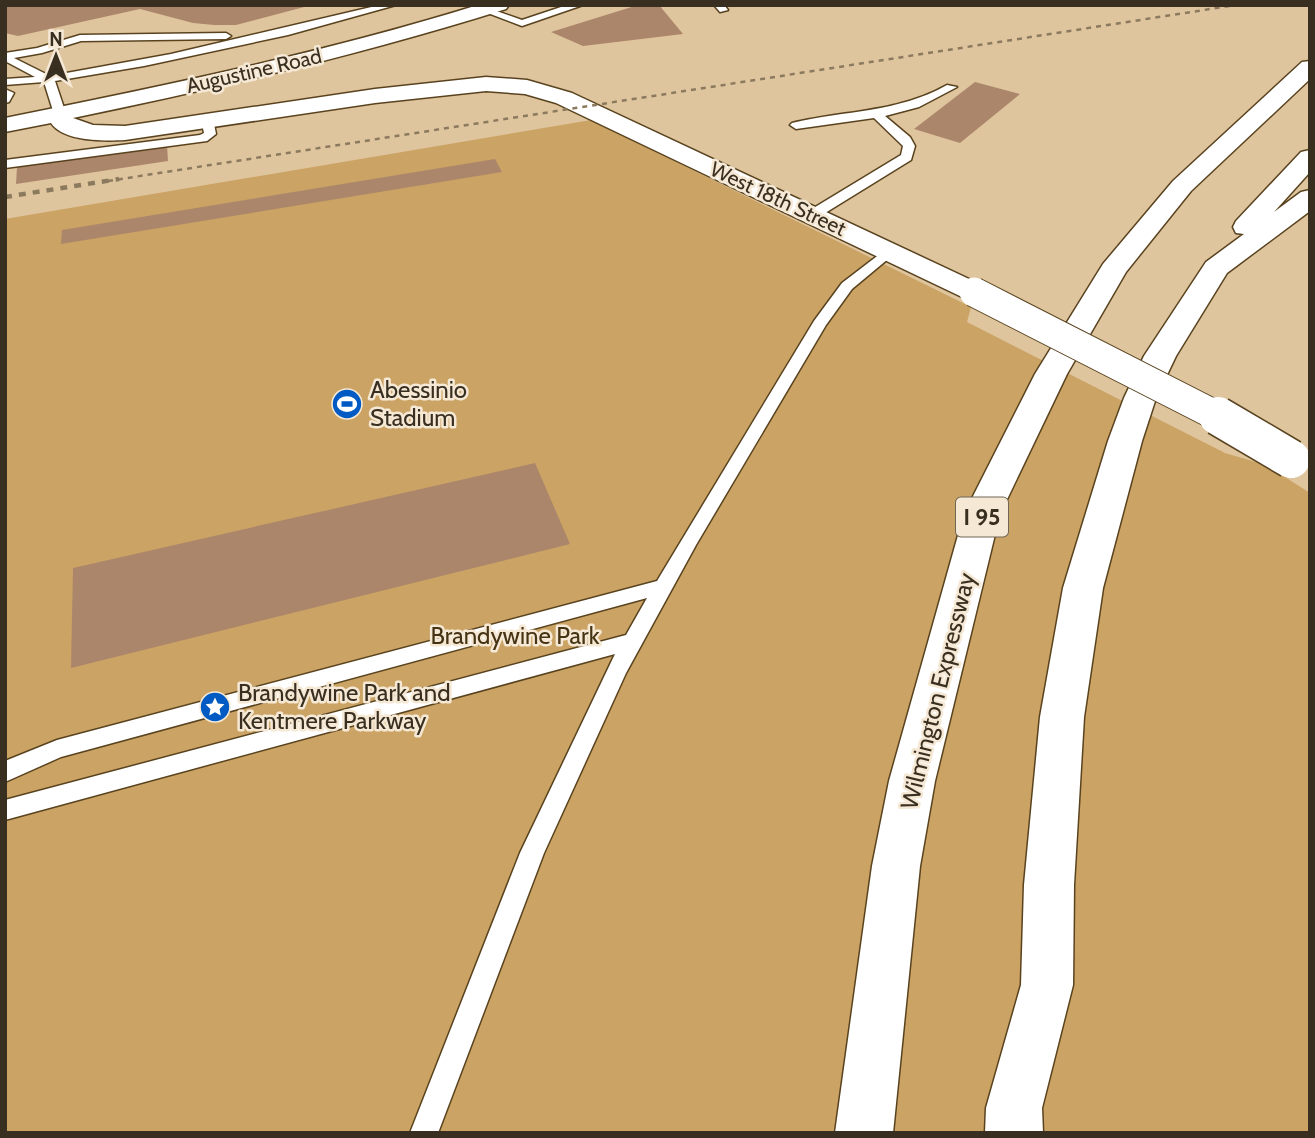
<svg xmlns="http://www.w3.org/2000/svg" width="1315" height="1138" font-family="Cabin,sans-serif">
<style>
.green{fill:#cba364}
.building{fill:#ac866b}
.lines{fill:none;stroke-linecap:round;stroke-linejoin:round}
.lane-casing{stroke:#59431f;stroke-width:3}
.secondary-casing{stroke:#59431f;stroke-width:3}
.highway-casing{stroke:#59431f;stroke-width:3}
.lane{fill:#fff;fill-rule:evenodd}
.secondary{fill:#fff;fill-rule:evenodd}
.highway{fill:#fff;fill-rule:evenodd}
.rail-far1{stroke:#8c7a5f;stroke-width:2.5;stroke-dasharray:5 5;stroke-linecap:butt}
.rail{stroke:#8c7a5f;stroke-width:4.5;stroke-dasharray:7 7;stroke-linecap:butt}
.secondary-bridge-far1-casing{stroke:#59431f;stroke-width:31;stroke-linecap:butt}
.secondary-bridge-casing{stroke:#59431f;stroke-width:41;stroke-linecap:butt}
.secondary-bridge-far1{stroke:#fff;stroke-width:29}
.secondary-bridge{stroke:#fff;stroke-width:38}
.labels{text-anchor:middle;stroke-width:5;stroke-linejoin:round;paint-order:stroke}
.far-street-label{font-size:21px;fill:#392f20;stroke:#f5e8d4}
.shield{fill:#f5e8d4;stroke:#716656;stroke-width:2}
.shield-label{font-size:23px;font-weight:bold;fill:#392f20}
.poi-label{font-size:24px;fill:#392f20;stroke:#f5e8d4;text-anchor:start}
.park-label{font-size:24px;fill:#463313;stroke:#f5e8d4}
.street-label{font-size:24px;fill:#392f20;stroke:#f5e8d4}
</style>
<rect width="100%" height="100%" fill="#dfc59e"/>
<polygon class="green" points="591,120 971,307 967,322 1225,453 1266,465 1310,493 1310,1133 5,1133 5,219"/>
<g class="building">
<polygon points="5,5 308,5 308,6 236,25 214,25 193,23 140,9 18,36 5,33"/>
<polygon points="638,5 659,5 683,34 583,46 551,32"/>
<polygon points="975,82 1020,94 960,143 914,129"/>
<polygon points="167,145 168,161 16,184 17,167"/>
<polygon points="495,159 502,172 61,244 62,230"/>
<polygon points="535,463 570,544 71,668 73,568"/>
</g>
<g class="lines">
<g class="lane-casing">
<g id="lane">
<polygon points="380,5 396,5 288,35 144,66 55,81 66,114 60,117 54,114 44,82 5,85 5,79 35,77 5,61 5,53 37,48 80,35 226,33 231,36 226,39 81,41 42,53 14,58 48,75 61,74 171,54"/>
<polygon points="567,5 583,5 522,26 480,10 485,7 522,20"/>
<polygon points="714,5 724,5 728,10 720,12"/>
<path d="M947 85 957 87 919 107 885 116 910 137 915 146 911 160 817 218H807V212L901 155 903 146 874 118 796 129 790 125 792 123C846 110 897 113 947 85Z"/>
<polygon points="5,89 14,93 9,102 5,103"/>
<polygon points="207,116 213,119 216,134 207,141 5,168 5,160 200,135 204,133 201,119"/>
<polygon points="889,247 894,248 894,254 852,289 826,325 696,545 626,673 544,853 438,1133 410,1133 520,853 615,654 5,820 5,800 626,635 647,598 61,757 5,782 5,761 57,740 657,581 814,321 842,283"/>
</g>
</g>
<g class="secondary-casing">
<path id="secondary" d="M478 5H509L506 9C363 54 219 88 73 118L93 125 125 126 375 89 486 77 527 80 572 93 984 286 989 292 984 298 974 301 964 298 556 103 525 94 486 91 375 103 125 140C104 141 64 142 51 123L5 132V118C164 86 323 53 478 5Z"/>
</g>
<g class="highway-casing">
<g id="highway">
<polygon points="1310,61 1310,79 1191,191 1126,272 1067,374 1000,514 935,781 920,866 893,1133 835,1133 872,866 889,781 964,514 1035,374 1103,264 1173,181 1302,62"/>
<polygon points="1310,150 1310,172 1274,212 1301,192 1310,190 1310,211 1227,273 1176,356 1156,398 1142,441 1103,588 1084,717 1074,885 1073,985 1042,1108 1043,1133 985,1133 986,1108 1021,985 1024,885 1040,717 1063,588 1108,441 1124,398 1144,356 1206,262 1244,234 1236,233 1233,227 1236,221 1301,152"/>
</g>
</g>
<use href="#lane" class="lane"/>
<use href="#secondary" class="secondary"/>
<use href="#highway" class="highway"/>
<polyline class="rail-far1" points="108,181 1236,5"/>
<polyline class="rail" points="5,197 119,179"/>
<g class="secondary-bridge-far1-casing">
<polyline id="secondary-bridge-far1" points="974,292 1221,418"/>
</g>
<g class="secondary-bridge-casing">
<polyline id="secondary-bridge" points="1218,416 1291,459"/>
</g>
<use href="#secondary-bridge-far1" class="secondary-bridge-far1"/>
<use href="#secondary-bridge" class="secondary-bridge"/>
</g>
<defs>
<g id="stadium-disc" transform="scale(1.575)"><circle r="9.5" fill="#005ac3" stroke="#f5e8d4"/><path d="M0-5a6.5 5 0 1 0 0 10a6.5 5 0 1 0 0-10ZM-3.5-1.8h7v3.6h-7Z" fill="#fff"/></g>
<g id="sight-disc" transform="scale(1.575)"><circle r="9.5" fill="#005ac3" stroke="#f5e8d4"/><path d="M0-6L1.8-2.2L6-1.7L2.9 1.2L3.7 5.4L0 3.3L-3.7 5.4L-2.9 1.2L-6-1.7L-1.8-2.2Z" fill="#fff"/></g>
</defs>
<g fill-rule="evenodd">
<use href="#stadium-disc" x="347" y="404"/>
<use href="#sight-disc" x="215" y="707"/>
</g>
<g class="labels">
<g class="far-street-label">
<text transform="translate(254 71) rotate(-13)" y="7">Augustine Road</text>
<text transform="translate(778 199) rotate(25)" y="7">West 18th Street</text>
</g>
<rect class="shield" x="956" y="497.5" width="52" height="39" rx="5"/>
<g class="shield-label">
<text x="982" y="525">I 95</text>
</g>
<g class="poi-label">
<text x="370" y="398">Abessinio<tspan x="370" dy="28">Stadium</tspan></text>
<text x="238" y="701">Brandywine Park and<tspan x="238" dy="28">Kentmere Parkway</tspan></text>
</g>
<g class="park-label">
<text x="515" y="644">Brandywine Park</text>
</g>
<g class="street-label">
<text transform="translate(938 691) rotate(-76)" y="8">Wilmington Expressway</text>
</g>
</g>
<rect width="1315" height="1138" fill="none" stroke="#392f20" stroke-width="14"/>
<g transform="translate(56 56)" stroke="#f5e8d4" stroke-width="5" paint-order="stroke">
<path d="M0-5L12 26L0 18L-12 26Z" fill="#392f20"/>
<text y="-10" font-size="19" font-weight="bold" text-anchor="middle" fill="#392f20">N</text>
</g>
</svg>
